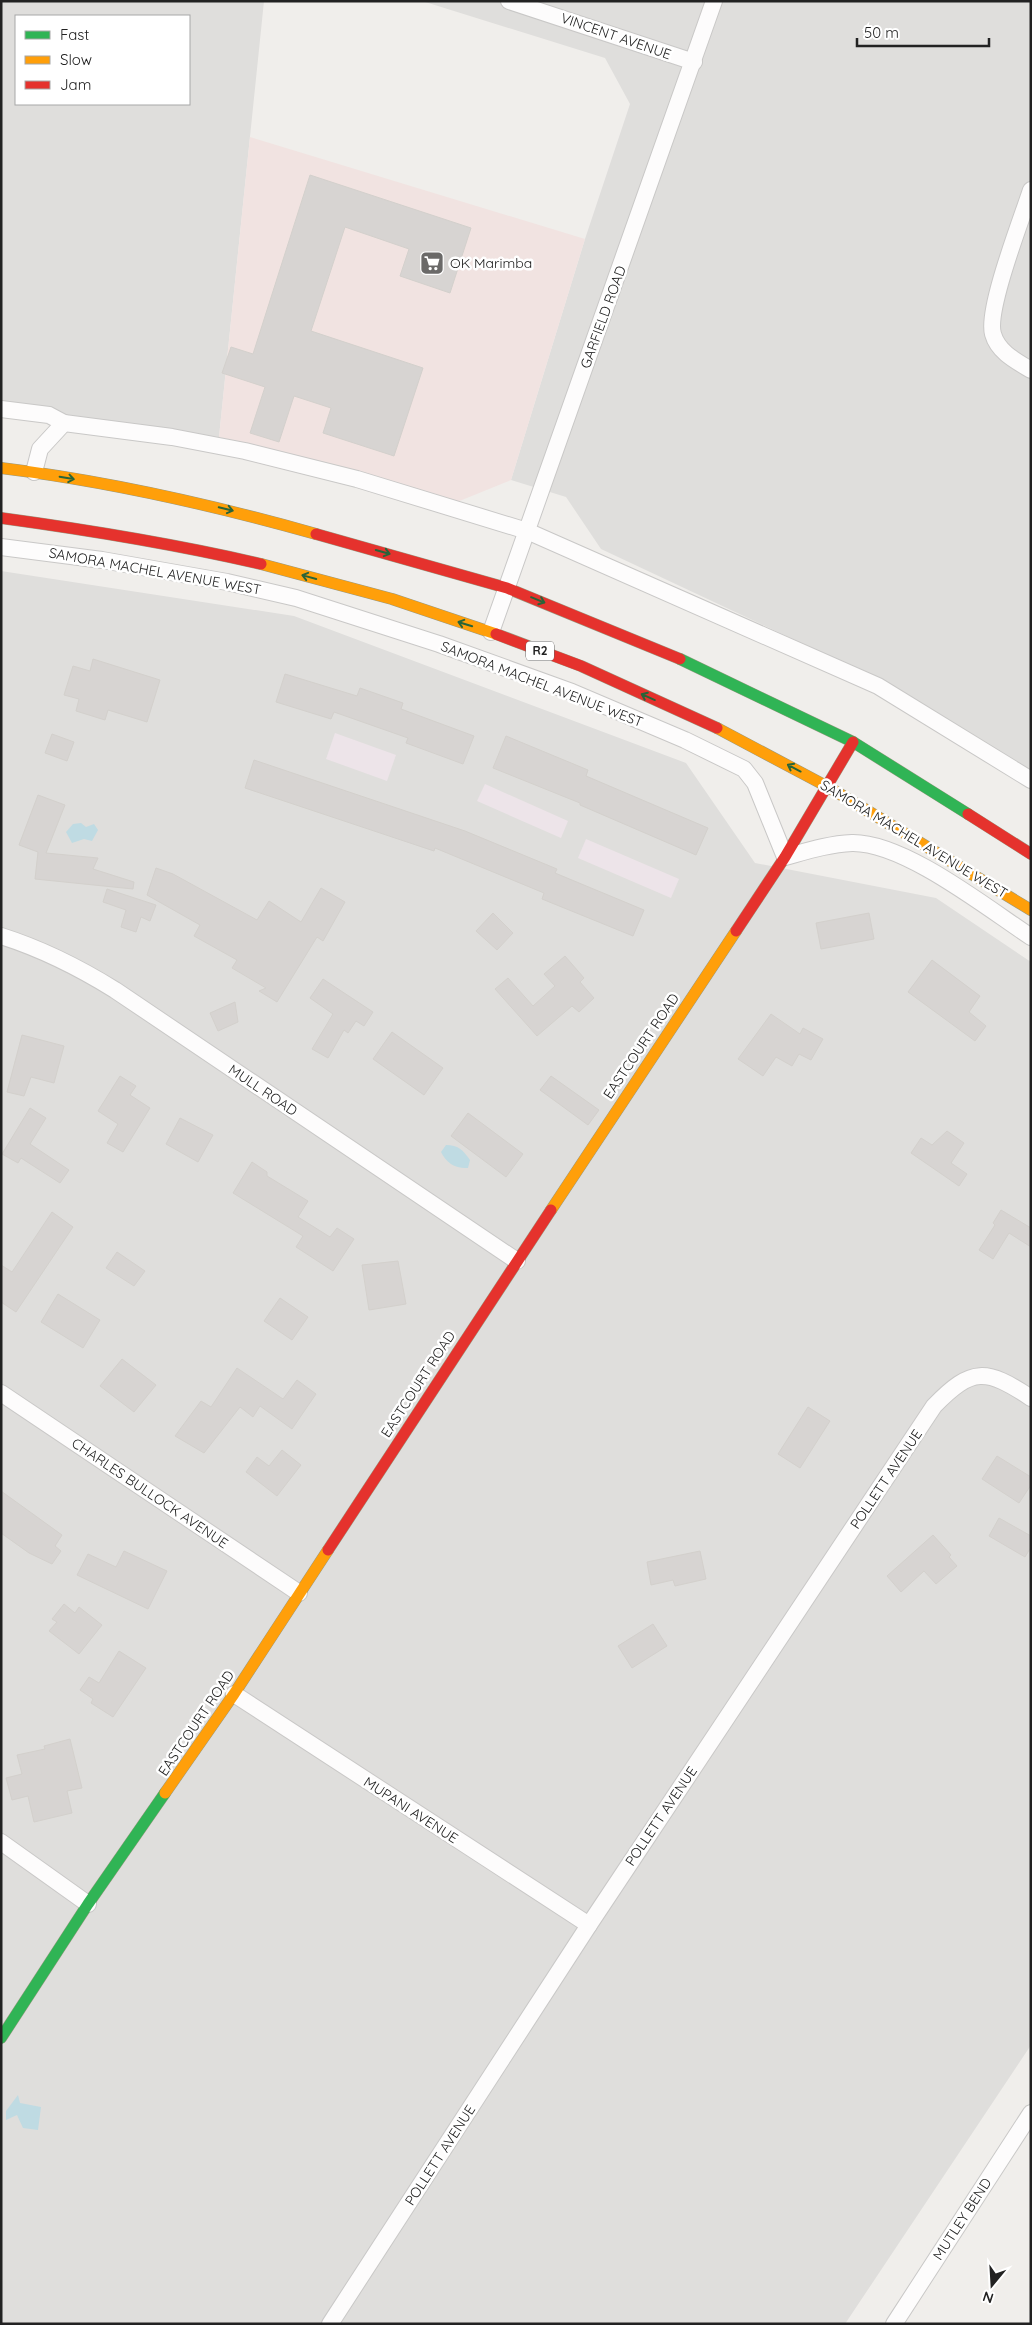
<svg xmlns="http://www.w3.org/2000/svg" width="1032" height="2325" font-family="Quicksand,sans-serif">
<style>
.residential{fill:#dfdedc;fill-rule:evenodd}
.commercial{fill:#f1e3e1}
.industrial{fill:#ede4e9}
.water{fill:#bfdbe3}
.building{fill:#d7d4d2;stroke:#d3d0cc}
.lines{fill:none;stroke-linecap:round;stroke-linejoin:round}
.street-casing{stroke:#c9c8c7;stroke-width:18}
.fast-casing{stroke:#999a82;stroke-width:12}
.slow-casing{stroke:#999a82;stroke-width:12}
.jam-casing{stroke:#999a82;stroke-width:12}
.street{stroke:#fdfcfc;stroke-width:16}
.fast{stroke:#30b455;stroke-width:11}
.slow{stroke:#ff9f0a;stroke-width:11}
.jam{stroke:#e5322d;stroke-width:11}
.oneway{stroke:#286439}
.labels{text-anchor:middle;stroke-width:5;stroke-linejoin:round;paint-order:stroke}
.shield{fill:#fff;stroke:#646464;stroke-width:1}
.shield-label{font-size:12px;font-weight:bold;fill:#222}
.street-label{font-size:14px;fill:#222;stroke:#fff}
.poi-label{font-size:14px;fill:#222;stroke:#fff;text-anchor:start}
</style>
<rect width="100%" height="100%" fill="#f0eeeb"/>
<g class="residential">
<path d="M1 1H264L219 437 1 410ZM16 16H189V104H16Z"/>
<polygon points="422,1 1031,1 1031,781 893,686 601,549 566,497 511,480 585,239 630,104 605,58"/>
<polygon points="1,571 294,616 686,763 755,863 936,898 1031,962 1031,2045 845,2324 1,2324"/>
</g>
<polygon class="commercial" points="250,137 585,239 511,480 457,502 219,437"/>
<g class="industrial">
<polygon points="335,733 396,755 387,781 326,759"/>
<polygon points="485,784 568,821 561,838 477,801"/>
<polygon points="586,839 679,879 671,898 578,858"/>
</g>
<g class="water">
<polygon points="81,823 86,827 94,824 98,830 92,841 84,839 72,843 66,832 73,824"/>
<path d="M446 1145C458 1145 463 1150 470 1160L468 1168C456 1169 446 1163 441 1152Z"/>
<polygon points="18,2095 20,2103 41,2107 38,2130 23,2128 17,2115 6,2120 6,2111"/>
</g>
<g class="building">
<polygon points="310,175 471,228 450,293 400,276 409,249 345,227 311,331 423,368 394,456 323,433 331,408 294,396 279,442 250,433 265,387 222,373 231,347 253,354"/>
<polygon points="93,659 160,680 147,722 108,710 105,720 76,711 79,699 64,695 73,666 90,671"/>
<polygon points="285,674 357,696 360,688 403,703 401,709 474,736 463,764 406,743 408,738 334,712 331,719 276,702"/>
<polygon points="52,734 74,742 67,761 45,753"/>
<polygon points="506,736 588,770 586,776 708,828 696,855 580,805 580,803 493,768"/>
<polygon points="254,760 465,831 557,869 555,873 644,910 633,936 542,899 544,893 435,848 434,851 245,788"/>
<polygon points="38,795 65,805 46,853 98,858 93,869 134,882 133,889 35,879 38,852 19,845"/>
<polygon points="156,868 173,874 257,920 269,901 301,922 321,888 345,902 323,941 317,937 277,1002 259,991 266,988 232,968 237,960 194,936 200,925 147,895"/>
<polygon points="107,889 156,905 150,921 141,917 136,932 121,927 126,910 103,902"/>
<polygon points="493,913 513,933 497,950 476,931"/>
<polygon points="869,913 874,939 821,949 816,923"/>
<polygon points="565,956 584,978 580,982 594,998 579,1012 572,1006 537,1036 495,989 508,978 533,1006 555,986 544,974"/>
<polygon points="932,960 980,996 969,1012 986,1026 975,1041 908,992"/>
<polygon points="323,979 373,1012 364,1026 356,1021 348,1033 344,1030 328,1058 312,1049 333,1014 310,998"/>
<polygon points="235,1002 238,1022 218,1031 210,1013"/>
<polygon points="771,1014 800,1034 803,1028 823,1039 811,1060 799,1054 792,1066 776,1057 763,1076 738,1059"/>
<polygon points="392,1032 443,1068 424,1095 373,1059"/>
<polygon points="22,1035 64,1046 54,1083 31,1077 24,1096 7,1092"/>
<polygon points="120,1076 136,1086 130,1095 150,1108 123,1152 107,1143 118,1124 98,1111"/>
<polygon points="551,1076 599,1110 588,1125 540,1090"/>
<polygon points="30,1108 46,1118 30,1144 69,1170 60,1183 21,1158 18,1163 2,1154"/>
<polygon points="468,1113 523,1154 506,1177 451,1136"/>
<polygon points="180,1118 213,1135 198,1162 166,1144"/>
<polygon points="947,1131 964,1143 951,1163 967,1174 959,1186 911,1153 921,1138 932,1145"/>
<polygon points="252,1162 267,1172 267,1176 308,1201 298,1217 330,1237 337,1228 354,1239 333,1271 296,1247 303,1236 233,1193"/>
<polygon points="1001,1210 1031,1228 1031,1247 1009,1233 993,1259 979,1250 995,1225 993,1223"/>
<polygon points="52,1212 73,1227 16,1312 1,1302 1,1265 12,1272"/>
<polygon points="117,1252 145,1271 134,1286 106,1268"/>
<polygon points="398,1261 406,1304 369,1310 362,1265"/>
<polygon points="58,1294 100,1320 83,1348 41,1322"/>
<polygon points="280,1298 308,1317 292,1340 264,1321"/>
<polygon points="122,1359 156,1385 134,1412 100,1386"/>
<polygon points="237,1368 283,1399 297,1380 316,1394 292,1429 260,1406 253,1417 240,1407 204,1453 175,1436 201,1401 211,1407"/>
<polygon points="808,1407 830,1421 800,1468 778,1454"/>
<polygon points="282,1450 301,1465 277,1496 246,1472 257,1457 269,1466"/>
<polygon points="997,1456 1031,1477 1031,1485 1019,1503 982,1479"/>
<polygon points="1,1491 62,1535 55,1546 61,1551 52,1564 29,1553 1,1533"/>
<polygon points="999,1518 1031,1536 1031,1547 1025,1557 989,1536"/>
<polygon points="933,1535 951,1555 949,1557 957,1566 936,1584 924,1571 901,1592 887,1576"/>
<polygon points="124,1551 167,1571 148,1609 77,1575 88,1554 116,1567"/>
<polygon points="700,1551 706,1579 675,1586 673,1580 651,1585 647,1562"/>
<polygon points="64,1604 75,1613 79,1607 102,1625 79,1654 49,1631 57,1622 52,1619"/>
<polygon points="653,1624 667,1646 632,1668 618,1646"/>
<polygon points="119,1651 146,1668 113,1717 91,1703 93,1699 80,1690 89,1677 99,1683"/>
<polygon points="70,1739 82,1788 67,1791 72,1813 34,1822 28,1796 12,1800 6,1778 22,1774 17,1755 45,1749 44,1746"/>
</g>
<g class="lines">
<g class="street-casing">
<g id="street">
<polyline points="509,1 694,62"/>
<path d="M1031 190C1022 218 986 310 993 334 998 352 1016 361 1031 370"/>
<polyline points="1,409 49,415 64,423 172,437 245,451 357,479 527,531 878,686 1031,780"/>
<polyline points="34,472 40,449 64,423"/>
<path d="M1 547 102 560 227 582 296 598 439 644 572 692 685 740 744 769 755 783 785 857C807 851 829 844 852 843 904 842 987 908 1031 937"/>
<polyline points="491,632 714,1"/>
<path d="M1 936C42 949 78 967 115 990L517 1261"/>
<polyline points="1,1393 299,1593"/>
<polyline points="234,1694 589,1925"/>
<polyline points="1,1842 88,1904"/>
<path d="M330 2324 589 1925 934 1406C972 1367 986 1368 1031 1398"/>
<polyline points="894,2324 1031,2113"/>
</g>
</g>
<g class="fast-casing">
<g id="fast">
<polyline points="680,659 853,742 968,814"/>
<polyline points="1,2038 88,1904 165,1793"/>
</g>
</g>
<g class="slow-casing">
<g id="slow">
<path d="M1 468C107 481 213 505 316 534"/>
<polyline points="261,564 392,599 496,634"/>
<polyline points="717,728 830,788 1031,910"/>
<polyline points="551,1210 736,931"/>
<polyline points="165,1793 234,1694 328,1550"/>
</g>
</g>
<g class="jam-casing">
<g id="jam">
<path d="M1 518C89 530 175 544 261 564"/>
<polyline points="316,534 507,588 680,659"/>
<polyline points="496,634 581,666 717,728"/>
<polyline points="968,814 1031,854"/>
<polyline points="736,931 785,857 853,742"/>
<polyline points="328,1550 551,1210"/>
</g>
</g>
<use href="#street" class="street"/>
<use href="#fast" class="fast"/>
<use href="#slow" class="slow"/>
<use href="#jam" class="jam"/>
</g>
<defs><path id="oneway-shaft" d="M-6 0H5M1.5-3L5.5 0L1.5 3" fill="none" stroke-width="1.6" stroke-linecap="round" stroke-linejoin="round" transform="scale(1.25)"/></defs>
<g class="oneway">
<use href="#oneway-shaft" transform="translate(67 478) rotate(10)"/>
<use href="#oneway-shaft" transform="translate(226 509) rotate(14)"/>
<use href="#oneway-shaft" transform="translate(383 552) rotate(16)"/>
<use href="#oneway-shaft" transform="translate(309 577) rotate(-165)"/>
<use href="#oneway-shaft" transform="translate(538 600) rotate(22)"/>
<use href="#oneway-shaft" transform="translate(465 624) rotate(-163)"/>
<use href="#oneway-shaft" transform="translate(648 697) rotate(-156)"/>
<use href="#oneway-shaft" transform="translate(794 768) rotate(-152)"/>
</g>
<defs>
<g id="supermarket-square" transform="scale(1.25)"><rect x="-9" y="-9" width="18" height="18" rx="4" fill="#6a6968" stroke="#fff"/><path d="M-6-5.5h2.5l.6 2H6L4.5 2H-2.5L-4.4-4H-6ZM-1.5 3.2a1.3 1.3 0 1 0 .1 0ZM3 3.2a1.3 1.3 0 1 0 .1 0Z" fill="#fff"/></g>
</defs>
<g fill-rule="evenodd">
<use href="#supermarket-square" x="432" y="263"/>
</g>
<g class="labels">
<rect class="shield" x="526" y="641.5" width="28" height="19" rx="4"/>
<g class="shield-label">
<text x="540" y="655">R2</text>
</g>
<g class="street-label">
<text transform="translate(616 36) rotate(19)" y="5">VINCENT AVENUE</text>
<text transform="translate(603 317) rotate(-70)" y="5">GARFIELD ROAD</text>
<text transform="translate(155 571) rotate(10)" y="5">SAMORA MACHEL AVENUE WEST</text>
<text transform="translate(542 684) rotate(21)" y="5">SAMORA MACHEL AVENUE WEST</text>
<text transform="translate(914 839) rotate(31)" y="5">SAMORA MACHEL AVENUE WEST</text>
<text transform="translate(641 1046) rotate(-56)" y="5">EASTCOURT ROAD</text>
<text transform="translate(263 1090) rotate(34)" y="5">MULL ROAD</text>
<text transform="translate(418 1384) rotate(-57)" y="5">EASTCOURT ROAD</text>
<text transform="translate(886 1479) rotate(-56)" y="5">POLLETT AVENUE</text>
<text transform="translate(150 1493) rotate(34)" y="5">CHARLES BULLOCK AVENUE</text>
<text transform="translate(196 1723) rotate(-56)" y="5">EASTCOURT ROAD</text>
<text transform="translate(411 1810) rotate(33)" y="5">MUPANI AVENUE</text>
<text transform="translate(661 1816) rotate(-56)" y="5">POLLETT AVENUE</text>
<text transform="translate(440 2155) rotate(-57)" y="5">POLLETT AVENUE</text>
<text transform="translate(962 2219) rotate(-57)" y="5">MUTLEY BEND</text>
</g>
<g class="poi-label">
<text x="450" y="268">OK Marimba</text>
</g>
</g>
<rect width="1032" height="2325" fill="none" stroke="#222222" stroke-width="5"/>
<rect x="15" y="15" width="175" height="90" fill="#ffffff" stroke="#a7a7a7"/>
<rect x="25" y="31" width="25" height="8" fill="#30b455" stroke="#a7a7a7"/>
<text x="60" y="40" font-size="15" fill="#222222">Fast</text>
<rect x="25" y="56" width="25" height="8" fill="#ff9f0a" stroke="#a7a7a7"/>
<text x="60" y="65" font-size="15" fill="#222222">Slow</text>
<rect x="25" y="81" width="25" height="8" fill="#e5322d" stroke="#a7a7a7"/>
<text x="60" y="90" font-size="15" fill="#222222">Jam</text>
<g transform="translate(992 2285) rotate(198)" stroke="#ffffff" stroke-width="4" paint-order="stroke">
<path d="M0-4L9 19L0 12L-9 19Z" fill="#222222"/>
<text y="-8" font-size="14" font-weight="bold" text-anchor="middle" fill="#222222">N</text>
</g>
<path d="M857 38v8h132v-8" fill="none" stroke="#222222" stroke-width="2.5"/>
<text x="864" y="38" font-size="15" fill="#222222" stroke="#ffffff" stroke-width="4" paint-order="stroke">50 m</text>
</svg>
